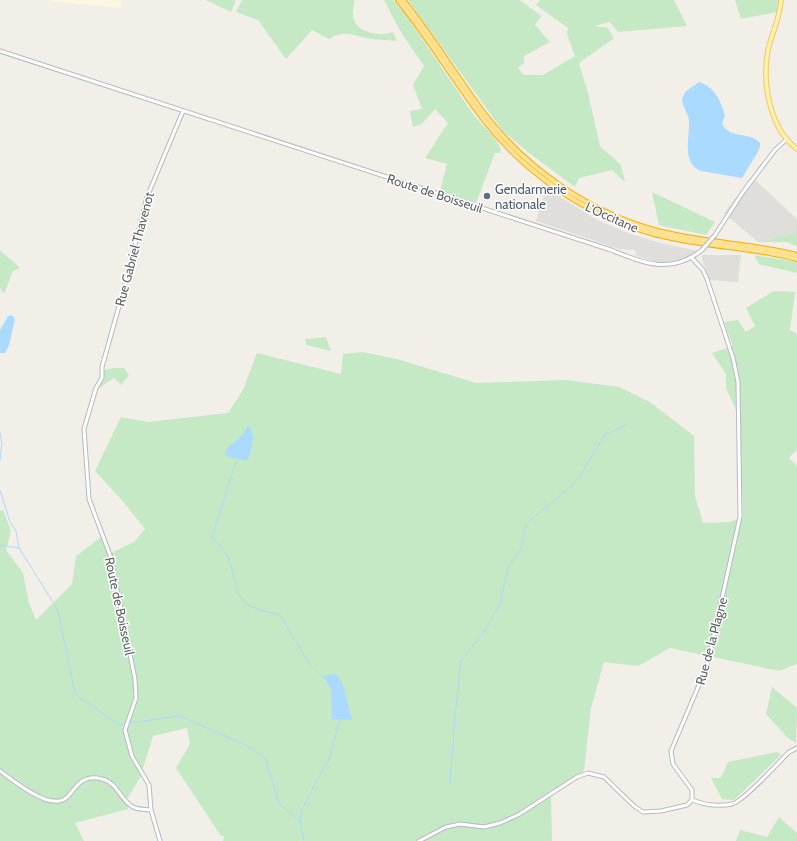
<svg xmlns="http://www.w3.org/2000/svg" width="797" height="841" font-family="Cabin,sans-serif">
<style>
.commercial{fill:#fef7e0}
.industrial{fill:#e0deda}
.green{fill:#c5e8c5}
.water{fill:#aadaff}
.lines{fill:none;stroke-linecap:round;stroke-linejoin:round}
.stream{stroke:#aadaff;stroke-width:1}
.secondary-casing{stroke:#b6babf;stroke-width:5}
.primary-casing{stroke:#f2c960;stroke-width:5.5}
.highway-casing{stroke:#f9ab00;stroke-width:6}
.secondary{stroke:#fff;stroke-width:3}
.primary{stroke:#fff2af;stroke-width:3.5}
.highway{stroke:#fde293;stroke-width:4}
.secondary-bridge-casing{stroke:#b6babf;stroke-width:5;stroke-linecap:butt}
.secondary-bridge{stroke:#fff;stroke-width:3}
.service-dot{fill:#5c6f8a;stroke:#fff;stroke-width:1.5}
.labels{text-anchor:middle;stroke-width:3;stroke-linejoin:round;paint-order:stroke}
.service-label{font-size:13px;fill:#4e5e75;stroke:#fff;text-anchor:start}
.street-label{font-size:13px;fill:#5f6368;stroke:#fff}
</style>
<rect width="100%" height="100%" fill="#f1efe8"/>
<polygon class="commercial" points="51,0 121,0 121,8 51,1"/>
<g class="industrial">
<polygon points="752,177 797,219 797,232 758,242 724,213"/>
<polygon points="546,188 597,220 628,233 660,243 698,251 689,257 674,261 660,263 636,256 635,250 619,249 536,221"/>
<polygon points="702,255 741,255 738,282 710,280 702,259"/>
</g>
<g class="green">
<polygon points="206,0 236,0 231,12"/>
<path d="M242 0H354C355 4 352 10 353 15 354 33 380 37 393 32L397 41C389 40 380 40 372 39 355 37 346 28 329 39L312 30 286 59 258 20 236 12Z"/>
<polygon points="384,0 393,0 406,15 475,117 493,136 501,149 500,153 495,153 476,203 440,192 447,164 425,158 448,123 435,109 422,124 413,127 410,111 422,109 413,85 424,66 402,34"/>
<polygon points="408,0 520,0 541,16 535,25 550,42 524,56 524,63 518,68 524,75 543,75 575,56 567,34 568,28 536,5 540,0 674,0 687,26 618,32 610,22 594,26 608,28 614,38 579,63 588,93 600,146 621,165 625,182 612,170 579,178 575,187 529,153 503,131"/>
<polygon points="735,0 778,0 777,12 741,19"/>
<polygon points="652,192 715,222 706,235 659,225"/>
<polygon points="797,232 797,246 786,242 758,242"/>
<polygon points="0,250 20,268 13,271 4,294 0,288"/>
<polygon points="754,255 797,262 797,273 759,264"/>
<polygon points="774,291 795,292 790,330 797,334 797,452 795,451 789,458 797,466 797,664 779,671 670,648 638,666 604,662 591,708 584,771 551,794 552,841 223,841 224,836 221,836 176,768 190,744 187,728 153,736 140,778 127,799 128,809 75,823 84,841 0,841 0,511 3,510 11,531 6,550 23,573 29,603 36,620 72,584 76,556 101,537 111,553 134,542 145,529 121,499 95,471 121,417 148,422 228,413 243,390 257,353 341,374 343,354 362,352 397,359 476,383 566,380 619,387 650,402 694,436 695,496 703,523 728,522 743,518 740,419 726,388 726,374 712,353 733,346 724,322 738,320 746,332 755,326 746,308"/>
<polygon points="326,337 331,351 306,345 305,339"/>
<polygon points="114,368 124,368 129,375 121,385 114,378 99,388 98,387 103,380 104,370"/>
<polygon points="772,687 797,708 796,743 787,737 766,714"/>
<polygon points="777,752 781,755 734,800 722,799 711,778 721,778 728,762"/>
<polygon points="779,817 797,833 797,841 736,841 740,830 767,837"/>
</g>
<g class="water">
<path d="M699 82C715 87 720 100 725 115L722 123C728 140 752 131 760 143V149L758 148 759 150 742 178 701 171C681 163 690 137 689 121 689 114 683 108 682 100L685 92Z"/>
<polygon points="12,315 15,319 9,345 5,353 0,353 0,330 8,316"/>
<path d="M248 425 251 428 253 436 252 447 247 461 226 456 225 451C232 442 246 435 248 425Z"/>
<polygon points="318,673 324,676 336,674 343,685 352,720 332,719 331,689 324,677"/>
</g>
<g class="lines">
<g class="stream">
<polyline points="0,433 2,442 0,460"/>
<polyline points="0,490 10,522 16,531 19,548"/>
<polyline points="0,545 19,548 53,602"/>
<polyline points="223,549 212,537 236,462"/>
<path d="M225 552C237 569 230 597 252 607 260 611 271 612 280 615L310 665 318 673"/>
<polyline points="55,605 58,611 75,694 119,725 123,724"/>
<polyline points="483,634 500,604 508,568 521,548 526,524 571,486 582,473 604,436 627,424"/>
<polyline points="129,723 180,716 250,747 265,758 279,803 300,822 304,841"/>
<polyline points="450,784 455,716 461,661 481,636"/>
<polyline points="300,822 302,810 317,780 328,762 340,719"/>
</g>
<g class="secondary-casing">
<g id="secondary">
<path d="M0 51 611 250C644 263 671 275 702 250"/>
<polyline points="715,235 743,192 775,150 787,139"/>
<path d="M0 771C14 781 42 804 59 801 75 799 74 772 102 779 118 783 120 800 133 807 138 810 145 809 151 810"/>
<path d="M692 800C705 805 718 807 732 804 743 802 779 762 789 752L797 748"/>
<polyline points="160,841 151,810 149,785 132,756 125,730 136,698 135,679 110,555 89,499 84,429 96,388 102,378 102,367 126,281 147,197 183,111"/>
<polyline points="419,841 446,827 460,824 484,827 500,823 518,815 577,777 588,773 604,777 634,806 643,812 661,811 687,805 692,800 692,790 673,764 671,751 707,666 740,517 738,382 733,358 707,279 703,270 692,258"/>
</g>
</g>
<g class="primary-casing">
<path id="primary" d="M781 0C780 18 772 33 768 50 762 82 769 128 797 149"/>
</g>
<g class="highway-casing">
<g id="highway">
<path d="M398 0C429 38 454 81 484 120 526 174 586 215 651 233 699 247 749 246 797 259"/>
<path d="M403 0C433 37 457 78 486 116 528 170 588 211 654 230 701 243 750 243 797 255"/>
</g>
</g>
<use href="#secondary" class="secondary"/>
<use href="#primary" class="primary"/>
<use href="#highway" class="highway"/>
<g class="secondary-bridge-casing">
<polyline id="secondary-bridge" points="702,250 715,235"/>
</g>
<use href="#secondary-bridge" class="secondary-bridge"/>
</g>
<circle class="service-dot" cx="487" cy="196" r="4"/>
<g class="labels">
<g class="service-label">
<text x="495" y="194">Gendarmerie<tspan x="495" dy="15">nationale</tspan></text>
</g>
<g class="street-label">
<text transform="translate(435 193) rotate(18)" y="5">Route de Boisseuil</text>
<text transform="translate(612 217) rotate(24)" y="5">L'Occitane</text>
<text transform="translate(134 249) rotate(-75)" y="5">Rue Gabriel Thavenot</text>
<text transform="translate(120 606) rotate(78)" y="5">Route de Boisseuil</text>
<text transform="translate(711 641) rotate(-75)" y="5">Rue de la Plagne</text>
</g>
</g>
</svg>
